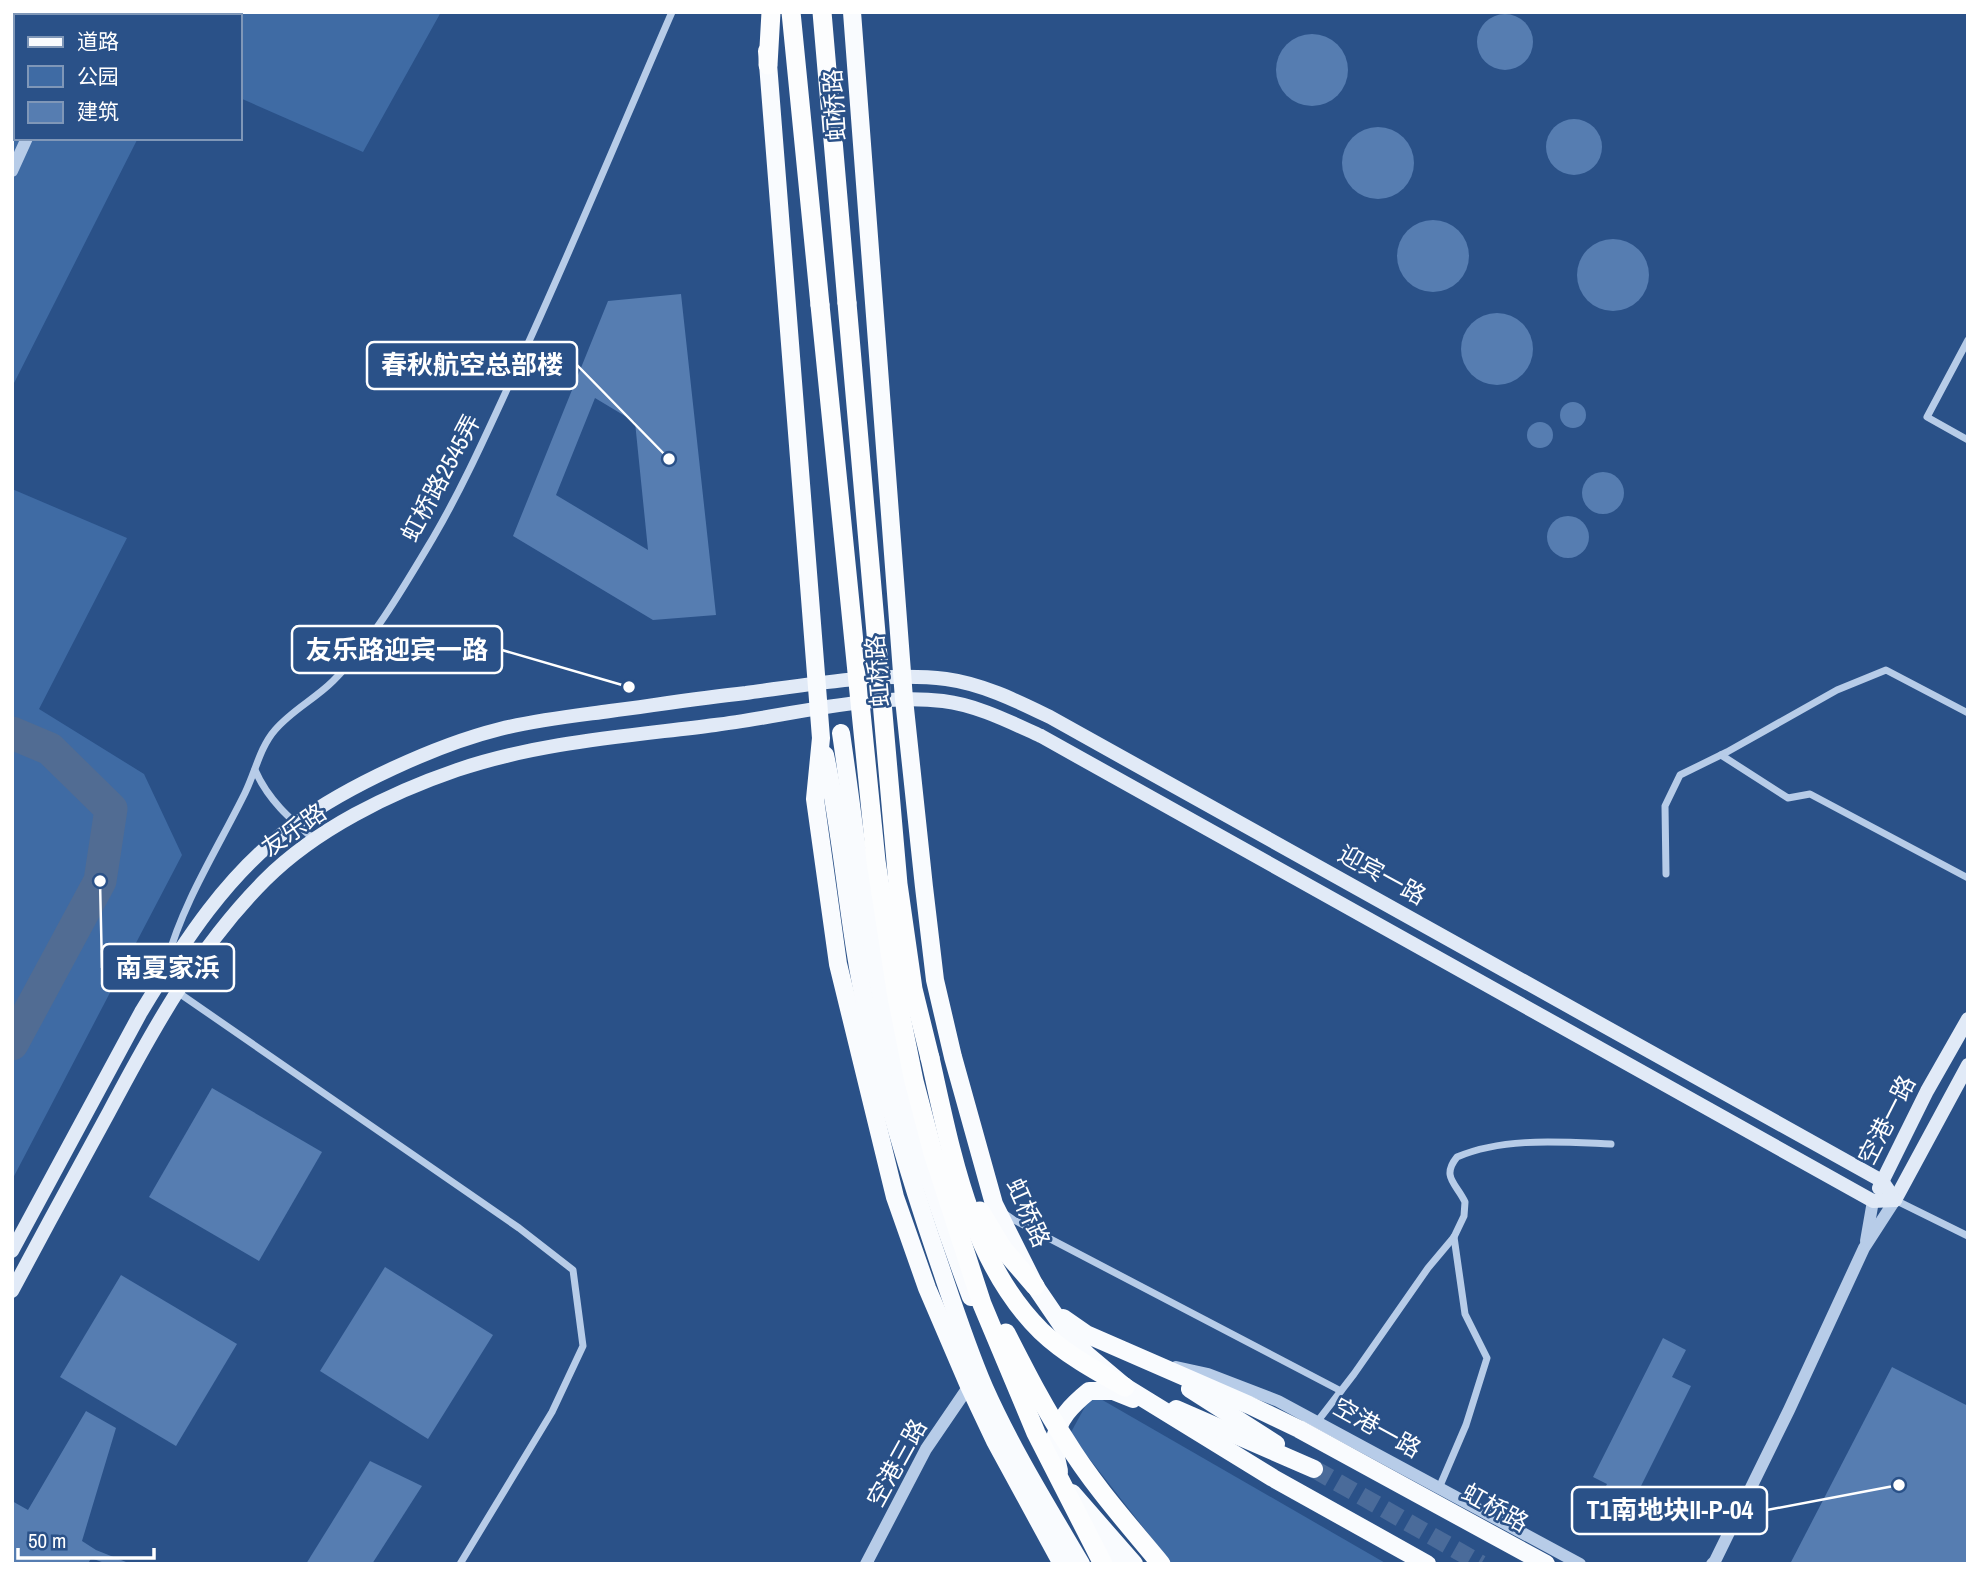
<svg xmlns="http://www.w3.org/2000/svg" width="1980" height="1576" font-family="'Archivo Narrow','Noto Sans SC',sans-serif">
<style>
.green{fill:#3f6ba4}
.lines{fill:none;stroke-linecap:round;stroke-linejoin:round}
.river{stroke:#516c93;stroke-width:33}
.building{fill:#567db1;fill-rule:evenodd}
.primary-tunnel{stroke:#4a6b9a;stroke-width:18;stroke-dasharray:18 9;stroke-linecap:butt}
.minor{stroke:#b7cce8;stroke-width:7}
.tertiary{stroke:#b7cce8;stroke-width:12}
.secondary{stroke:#e1eaf7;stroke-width:14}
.primary{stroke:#f9fbfe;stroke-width:18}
.trunk{stroke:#fcfdfe;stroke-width:19}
.trunk-bridge{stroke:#fcfdfe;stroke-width:19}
.labels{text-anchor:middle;stroke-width:5;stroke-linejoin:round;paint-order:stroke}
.street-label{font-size:24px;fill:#fff;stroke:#2a5188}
.leader{fill:none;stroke:#fff;stroke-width:2.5}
.callout-dot{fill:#fff;stroke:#2a5188;stroke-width:2.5}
.callout{fill:#2a5188;stroke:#fff;stroke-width:2.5}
.callout-label{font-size:26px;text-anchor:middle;font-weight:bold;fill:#fff}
</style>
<rect width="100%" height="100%" fill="#2a5188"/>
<g class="green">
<polygon points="34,12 441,12 363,152 240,98 240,16 32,16"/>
<polygon points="16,51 16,138 138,138 12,387 12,58"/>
<polygon points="12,489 127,538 39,709 144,774 182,855 12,1180"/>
<polygon points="1092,1394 1387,1564 1172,1564 1070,1434"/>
</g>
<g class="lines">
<polyline class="river" points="12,733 50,749 111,809 100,881 12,1044"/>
</g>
<g class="building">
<circle cx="1505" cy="42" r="28"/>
<circle cx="1312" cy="70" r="36"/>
<circle cx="1574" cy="147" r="28"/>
<circle cx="1378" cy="163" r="36"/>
<circle cx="1433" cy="256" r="36"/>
<circle cx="1613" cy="275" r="36"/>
<path d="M681 294 716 615 653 620 513 536 608 301ZM595 398 635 422 648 550 556 495Z"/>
<circle cx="1497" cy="349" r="36"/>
<circle cx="1573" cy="415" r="13"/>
<circle cx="1540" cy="435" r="13"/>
<circle cx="1603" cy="493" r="21"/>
<circle cx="1568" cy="537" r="21"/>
<polygon points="212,1088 322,1152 259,1261 149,1197"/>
<polygon points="385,1267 493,1335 428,1439 320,1371"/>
<polygon points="121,1275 237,1344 176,1446 60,1377"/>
<polygon points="1663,1338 1686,1350 1672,1377 1691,1386 1630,1508 1602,1494 1607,1484 1593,1477"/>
<polygon points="1892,1367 1968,1406 1968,1564 1790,1564"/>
<polygon points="86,1411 116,1428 82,1541 96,1550 131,1564 107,1564 91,1558 88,1564 12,1564 12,1501 28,1510"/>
<polygon points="370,1461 422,1486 372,1564 306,1564"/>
</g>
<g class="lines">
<polyline class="primary-tunnel" points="1314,1469 1481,1564"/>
<g class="minor">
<polyline points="1968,340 1927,417 1968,440"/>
<polyline points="1721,755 1788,798 1810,794 1968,878"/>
<path d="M255 770C268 800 290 819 315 840"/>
<polyline points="1666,874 1665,806 1680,775 1727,752 1837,690 1886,670 1968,713"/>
<path d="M167 961C183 902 218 848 245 793 255 773 260 747 275 730 292 710 315 699 333 681 372 642 405 585 433 538 464 485 489 428 515 372 570 253 620 132 672 12"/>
<polyline points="164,973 176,991 519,1228 573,1270 583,1346 552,1412 460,1564"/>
<polyline points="1895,1200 1968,1236"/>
<polyline points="1004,1213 1014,1220 1341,1391"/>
<path d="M1317 1422 1354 1374 1428 1268 1454 1237 1464 1216 1465 1202C1456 1183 1441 1177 1457 1157 1504 1137 1561 1142 1611 1144"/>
<polyline points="1439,1488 1466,1425 1487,1358 1465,1314 1454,1237"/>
</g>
<g class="tertiary">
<polyline points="85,16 86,12"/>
<polyline points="12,171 27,138"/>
<polyline points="1866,1241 1873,1201"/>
<polyline points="1176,1367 1208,1374 1278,1401 1580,1564"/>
<polyline points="866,1564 926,1449 969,1386"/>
<polyline points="1712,1564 1715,1561 1789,1410 1864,1248 1895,1200"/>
</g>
<g class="secondary">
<polyline points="1879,1188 1927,1091 1968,1019"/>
<polyline points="1895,1200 1968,1065"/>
<path d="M12 1251 141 1012C183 943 228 872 294 825 347 786 436 745 500 729 536 720 573 716 610 711 655 705 700 698 746 693 806 685 886 671 946 679 983 684 1017 701 1050 717L1882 1181 1895 1200"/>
<path d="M12 1291C44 1231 76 1172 109 1112 153 1029 198 947 265 880 316 829 390 793 457 770 539 742 630 736 715 725 787 716 871 693 943 701 977 705 1010 722 1041 736L1873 1201 1895 1200"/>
</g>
<g class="primary">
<polyline points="852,12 904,699 924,887 935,980 953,1057 994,1204 1035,1286 1065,1330 1087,1355 1125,1387 1273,1478 1427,1564"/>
<polyline points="767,51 821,738 815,799 838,964 895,1197 927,1288 969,1386 995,1441 1062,1564"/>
<path d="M841 733C854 820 863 910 881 996 901 1099 934 1199 971 1297"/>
<path d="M825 755C844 842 848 931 868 1017 886 1098 910 1178 937 1257 952 1301 966 1345 984 1387 1011 1448 1047 1506 1081 1564"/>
<polyline points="1063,1318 1086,1334 1249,1405 1299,1429 1546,1564"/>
<polyline points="1190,1389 1276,1444"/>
<polyline points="1176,1409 1314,1469"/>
<path d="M1059 1471C1057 1462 1054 1451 1055 1442 1056 1420 1073 1404 1089 1391H1113L1133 1399"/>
<polyline points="1072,1493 1134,1564"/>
<polyline points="1094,1528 1115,1564"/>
</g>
<g class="trunk">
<polyline points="791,12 820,305"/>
<polyline points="822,12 847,303"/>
<polyline points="768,65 771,12"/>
<path d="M930 1058C951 1151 970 1261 1041 1331 1065 1354 1096 1371 1125 1387"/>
<polyline points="980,1211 1003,1249 1035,1286"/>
</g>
<g class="trunk-bridge">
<polyline points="847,303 898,884 913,989 930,1058"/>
<polyline points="820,305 876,861 897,997 914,1081 933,1153 982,1304 1036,1433 1103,1564"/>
<path d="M1006 1333C1025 1370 1043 1406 1066 1441 1093 1485 1128 1524 1161 1564"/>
</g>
</g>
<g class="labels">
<g class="street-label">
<text transform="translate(835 105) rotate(-94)" y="8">虹桥路</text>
<text transform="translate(441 478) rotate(-62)" y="8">虹桥路2545弄</text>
<text transform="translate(878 671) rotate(-95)" y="8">虹桥路</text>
<text transform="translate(294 830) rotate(-35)" y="8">友乐路</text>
<text transform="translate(1382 875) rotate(29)" y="8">迎宾一路</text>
<text transform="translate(1887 1120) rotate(-63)" y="8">空港一路</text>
<text transform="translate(1028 1213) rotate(66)" y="8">虹桥路</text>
<text transform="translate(1377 1428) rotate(29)" y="8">空港一路</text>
<text transform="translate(897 1463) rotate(-61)" y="8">空港三路</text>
<text transform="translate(1495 1508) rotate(29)" y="8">虹桥路</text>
</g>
</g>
<path class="leader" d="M669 459L577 365M629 687L502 650M100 881L102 968M1899 1485L1767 1510"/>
<g class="callout-dot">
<circle cx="669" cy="459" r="7"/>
<circle cx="629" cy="687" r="7"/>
<circle cx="100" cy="881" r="7"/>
<circle cx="1899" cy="1485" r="7"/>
</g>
<g class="callout">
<rect x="367" y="342" width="210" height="47" rx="7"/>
<rect x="292" y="626" width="210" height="47" rx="7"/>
<rect x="102" y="944" width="132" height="47" rx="7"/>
<rect x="1572" y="1487" width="195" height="47" rx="7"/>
</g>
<g class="callout-label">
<text x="472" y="374">春秋航空总部楼</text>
<text x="397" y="659">友乐路迎宾一路</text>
<text x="168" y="977">南夏家浜</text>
<text x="1670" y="1519">T1南地块II-P-04</text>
</g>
<rect width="1980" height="1576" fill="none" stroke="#ffffff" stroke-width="28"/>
<rect x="14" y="14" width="228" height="126" fill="#2a5188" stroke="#7f97b8" stroke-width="2"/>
<rect x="28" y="37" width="35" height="10" fill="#f9fbfe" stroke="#7f97b8" stroke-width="2"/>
<text x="77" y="49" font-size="21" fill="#ffffff">道路</text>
<rect x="28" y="66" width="35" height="21" fill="#3f6ba4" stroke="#7f97b8" stroke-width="2"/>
<text x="77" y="84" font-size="21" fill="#ffffff">公园</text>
<rect x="28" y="102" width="35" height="21" fill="#567db1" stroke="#7f97b8" stroke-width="2"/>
<text x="77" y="119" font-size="21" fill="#ffffff">建筑</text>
<path d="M18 1548v10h136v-10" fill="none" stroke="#ffffff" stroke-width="3.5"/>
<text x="28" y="1548" font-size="21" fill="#ffffff" stroke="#2a5188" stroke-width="5" paint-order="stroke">50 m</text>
</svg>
